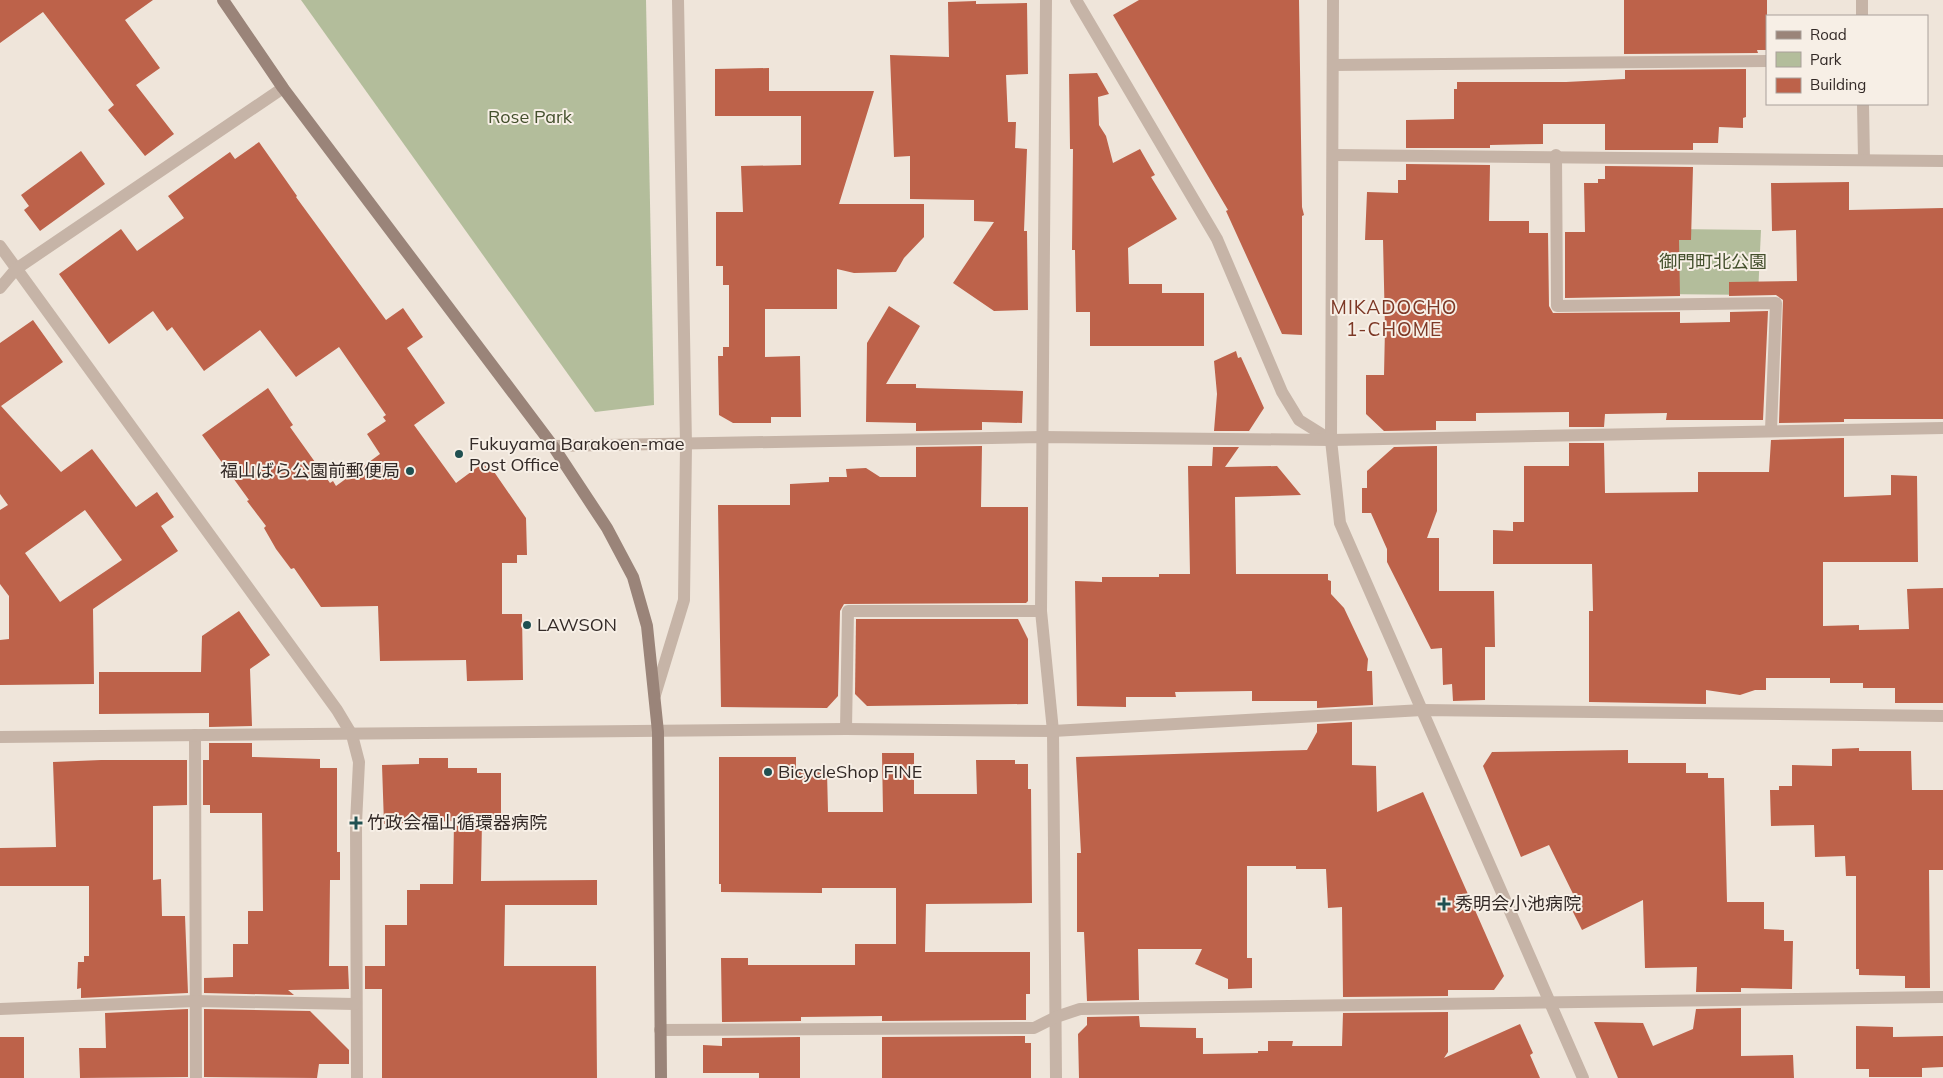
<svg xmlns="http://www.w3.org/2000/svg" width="1943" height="1078" font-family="Mulish,'Noto Sans JP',sans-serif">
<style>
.green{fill:#b3bd9b}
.building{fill:#bd624a;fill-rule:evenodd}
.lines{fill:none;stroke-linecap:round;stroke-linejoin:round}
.street{stroke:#c6b4a7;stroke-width:12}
.secondary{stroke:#9a8479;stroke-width:12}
.poi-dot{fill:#205051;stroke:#f7efe6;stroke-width:2}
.labels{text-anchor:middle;stroke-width:4;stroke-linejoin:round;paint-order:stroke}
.park-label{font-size:18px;fill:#44502d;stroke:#f7efe6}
.poi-label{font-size:18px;fill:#332a27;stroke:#f7efe6;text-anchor:start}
.neighbourhood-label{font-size:19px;letter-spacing:1px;fill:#7c3826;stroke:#f7efe6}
</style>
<rect width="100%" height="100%" fill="#efe5da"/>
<g class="green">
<polygon points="301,0 646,0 654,405 595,412"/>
<polygon points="1672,229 1761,230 1758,295 1659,294"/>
</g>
<g class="building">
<polygon points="0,0 153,0 125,20 160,68 136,85 174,134 145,156 108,110 114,105 43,12 0,43"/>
<polygon points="1139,0 1299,0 1302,207 1304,215 1302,216 1302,335 1282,334 1226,211 1228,210 1113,15"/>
<polygon points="1624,0 1767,0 1767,50 1757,50 1758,53 1624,54"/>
<polygon points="976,1 976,4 1027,3 1028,74 1006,75 1008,122 1016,122 1015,148 1027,149 1024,231 1027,231 1028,310 994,311 953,283 994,222 974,221 974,200 910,199 910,156 894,157 890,55 949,57 948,2"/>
<polygon points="769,68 769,91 874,91 839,204 924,204 924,237 904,258 896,272 854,273 837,269 837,309 765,309 765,357 800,356 801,417 771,417 771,423 733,423 719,415 718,356 723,356 723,347 729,347 729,285 723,285 723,266 716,266 716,212 743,212 741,166 801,165 801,116 715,116 715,69"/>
<polygon points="1746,69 1746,117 1743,118 1743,128 1719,127 1718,143 1693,143 1693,150 1605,150 1605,124 1543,124 1543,144 1490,145 1490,148 1406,148 1406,120 1454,119 1454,89 1457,89 1457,82 1566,82 1625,79 1625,70"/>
<polygon points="1097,73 1109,94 1098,97 1099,125 1106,136 1113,163 1140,149 1155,175 1151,177 1177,219 1128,248 1129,284 1162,284 1162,293 1204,293 1204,346 1090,346 1090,312 1076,312 1075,250 1072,250 1073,149 1070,149 1069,74"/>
<polygon points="259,142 297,196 296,197 386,320 403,308 423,337 407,348 445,403 414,425 456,483 483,463 487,468 490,466 526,518 527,555 517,555 517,563 502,563 502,614 522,614 523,680 467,681 466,660 380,661 378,606 321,607 294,568 291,569 276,549 264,528 266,526 247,501 249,500 202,435 268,388 293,425 290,427 330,483 333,481 336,486 380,454 367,434 386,421 383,417 386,415 339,347 296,377 260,330 204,371 172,327 167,331 153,311 109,344 59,274 121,229 137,251 184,218 168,196 230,152 235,159"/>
<polygon points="81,151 105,184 40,231 24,210 29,206 21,195"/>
<polygon points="1406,164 1490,165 1489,221 1529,221 1529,233 1548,233 1549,306 1553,313 1680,312 1680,323 1730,322 1730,312 1768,311 1763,420 1666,420 1667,413 1605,414 1604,427 1569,427 1569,412 1476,413 1476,421 1436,421 1436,430 1384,431 1366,414 1366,375 1384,375 1385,328 1383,240 1365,240 1367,192 1398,193 1398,180 1406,180"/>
<polygon points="1605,166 1693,167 1691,240 1679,240 1680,296 1565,298 1565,232 1585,232 1584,183 1598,183 1598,179 1605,179"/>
<polygon points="1849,182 1849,210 1943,208 1943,419 1844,419 1844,422 1779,423 1783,300 1776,295 1729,296 1729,282 1797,281 1796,230 1772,231 1771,183"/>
<polygon points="889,306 920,326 886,384 916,384 916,388 1023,391 1022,423 982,422 982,430 916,431 916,423 866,422 867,343"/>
<path d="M33 320 63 362 1 406 61 472 92 449 136 507 157 492 174 517 161 526 178 551 93 609 94 684 0 685V640L9 639V596L0 584V510L8 505 0 494V343ZM85 510 122 560 60 602 25 553Z"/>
<polygon points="1236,351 1238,358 1241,357 1264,408 1249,431 1214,431 1217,394 1214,361"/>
<polygon points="1844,438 1844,497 1891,495 1891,475 1917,476 1918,562 1823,562 1823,626 1859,625 1859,630 1909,629 1907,589 1943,588 1943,703 1895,703 1895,688 1863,688 1863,683 1830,683 1830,678 1766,678 1766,690 1755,690 1740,695 1706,690 1706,704 1589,702 1589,611 1593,611 1592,564 1493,564 1493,530 1513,531 1513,522 1524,522 1524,466 1569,466 1569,443 1604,443 1605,493 1698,492 1698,472 1769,472 1771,440"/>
<polygon points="982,446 981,507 1028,507 1028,601 1026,603 844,604 840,611 838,696 827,708 721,707 718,505 790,505 790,484 829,482 829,477 847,477 846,469 866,468 880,477 916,477 916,447"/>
<polygon points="1437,446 1437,511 1427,538 1439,538 1439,591 1494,591 1495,647 1485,647 1485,700 1453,701 1452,684 1443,685 1442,648 1431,649 1387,562 1387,549 1371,513 1362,513 1362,488 1367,488 1367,471 1394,447"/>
<polygon points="1213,447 1239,447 1225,467 1277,466 1301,495 1235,497 1236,574 1328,574 1328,580 1331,581 1331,594 1344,608 1368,659 1367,671 1372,671 1373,705 1317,708 1317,701 1252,701 1252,691 1175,692 1176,697 1126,697 1126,707 1077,706 1075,581 1102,582 1102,577 1159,577 1159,574 1190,574 1188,466 1212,466"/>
<polygon points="239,611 270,655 250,669 252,726 209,727 209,713 99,714 99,672 201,672 202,636"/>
<polygon points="856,619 1018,619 1028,639 1028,704 867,706 855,694"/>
<polygon points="1352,722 1352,765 1376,766 1377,812 1423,792 1504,976 1494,990 1448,990 1448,996 1343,997 1342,907 1328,908 1326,869 1296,869 1296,866 1247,866 1247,958 1252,958 1252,988 1228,989 1228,979 1195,964 1202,949 1138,949 1139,1000 1087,1001 1084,932 1077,932 1077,853 1081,853 1076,757 1307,750 1317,732 1317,724"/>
<polygon points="209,743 252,743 252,757 320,759 320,768 337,768 337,852 340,852 340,880 330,880 329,966 348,966 349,989 288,990 294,995 204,993 204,978 233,977 233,944 248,944 248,911 263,911 262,813 210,813 210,805 203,805 203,760 209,760"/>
<polygon points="1859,748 1859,751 1911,751 1912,790 1943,790 1943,870 1929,870 1930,988 1905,988 1905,976 1859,975 1859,969 1856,969 1856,876 1846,876 1845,856 1815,857 1814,825 1771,826 1770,790 1779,790 1779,786 1792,786 1792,765 1832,766 1832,749"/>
<polygon points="1628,750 1628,763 1686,763 1686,773 1708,773 1708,778 1724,778 1727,902 1764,902 1764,929 1784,930 1784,941 1793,941 1792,989 1741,988 1741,992 1696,992 1697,967 1645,968 1643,900 1582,930 1571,908 1578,904 1549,845 1521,857 1483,766 1492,752"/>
<polygon points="882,753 914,753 914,794 977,794 976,760 1015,760 1015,764 1028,764 1028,789 1031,789 1032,903 926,904 925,952 1030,952 1030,994 1026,994 1026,1020 882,1021 882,1016 801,1017 801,1021 722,1022 721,958 748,958 748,965 855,965 855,944 896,944 896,888 822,888 822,893 721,892 721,884 719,884 719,757 796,757 796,771 827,772 828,812 883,812"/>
<polygon points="419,758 448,758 448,768 477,768 477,773 501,773 501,818 482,819 481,881 597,880 597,905 505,905 504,966 596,966 597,1078 382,1078 382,989 365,989 365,966 385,966 385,925 407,925 407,890 420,890 420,884 453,884 454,821 384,824 382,765 419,764"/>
<polygon points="101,760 187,760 187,805 153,806 153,880 161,879 162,916 185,916 188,993 81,998 81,988 77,989 78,962 84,962 84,956 89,956 89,886 0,886 0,848 56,847 53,762"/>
<polygon points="1741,1008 1741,1056 1793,1055 1794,1078 1618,1078 1594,1022 1643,1023 1653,1046 1693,1029 1696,1009"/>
<polygon points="188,1009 188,1077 80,1078 79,1048 106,1048 105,1013"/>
<polygon points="204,1009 310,1011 349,1050 349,1064 319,1064 317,1078 204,1077"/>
<polygon points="1448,1012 1448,1052 1444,1058 1520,1024 1533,1053 1530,1055 1540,1078 1079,1078 1078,1034 1087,1025 1087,1017 1139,1016 1140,1027 1196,1028 1196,1038 1203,1038 1203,1054 1258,1053 1258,1051 1268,1051 1268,1041 1293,1041 1292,1046 1342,1046 1343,1013"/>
<polygon points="1856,1026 1893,1027 1893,1037 1943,1036 1943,1067 1922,1068 1922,1077 1869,1077 1869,1069 1856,1069"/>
<polygon points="1025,1036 1025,1043 1031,1043 1031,1078 882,1078 882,1037"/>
<rect x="0" y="1037" width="24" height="41"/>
<polygon points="800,1037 800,1078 759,1078 759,1073 703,1073 703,1045 722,1046 722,1038"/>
</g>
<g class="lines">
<g class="street">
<polyline points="1046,0 1041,611 1053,731 1056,1078"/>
<polyline points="1076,0 1217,239 1282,392 1299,420 1331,440"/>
<polyline points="1333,0 1331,440 1340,523 1583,1078"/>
<polyline points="1862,0 1862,16"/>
<polyline points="1333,65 1767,61"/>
<polyline points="1863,104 1864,160"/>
<polyline points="1333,155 1943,161"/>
<polyline points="1556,155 1557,306 1776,303 1771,430"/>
<polyline points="0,246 337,710 352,735 359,762 356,823 357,1078"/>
<polyline points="0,288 16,269 283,88"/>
<polyline points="553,446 1042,437 1331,440 1943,428"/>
<polyline points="655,695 684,600 686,445 678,0"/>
<polyline points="846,729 848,611 1041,611"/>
<polyline points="195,735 196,1078"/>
<polyline points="0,737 846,729 1053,731 1422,710 1943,716"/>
<polyline points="0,1009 195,1001 355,1004"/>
<polyline points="660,1030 1034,1028 1056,1017 1080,1009 1943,997"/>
</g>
<polyline class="secondary" points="223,0 283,88 553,446 607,528 633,577 647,626 658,732 661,1078"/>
</g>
<g class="poi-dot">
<circle cx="459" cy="454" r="5"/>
<circle cx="410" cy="471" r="5"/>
<circle cx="527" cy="625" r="5"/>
<circle cx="768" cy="772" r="5"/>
<path d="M353.5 815.5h5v5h5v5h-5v5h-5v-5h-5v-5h5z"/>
<path d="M1441.5 896.5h5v5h5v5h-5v5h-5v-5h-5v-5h5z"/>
</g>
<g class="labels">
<g class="park-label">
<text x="530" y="123">Rose Park</text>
<text x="1713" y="268">御門町北公園</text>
</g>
<g class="poi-label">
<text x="469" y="450">Fukuyama Barakoen-mae<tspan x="469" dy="21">Post Office</tspan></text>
<text x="400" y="477" text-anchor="end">福山ばら公園前郵便局</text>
<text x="537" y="631">LAWSON</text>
<text x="778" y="778">BicycleShop FINE</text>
<text x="367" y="829">竹政会福山循環器病院</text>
<text x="1455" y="910">秀明会小池病院</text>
</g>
<g class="neighbourhood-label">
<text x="1394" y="314">MIKADOCHO<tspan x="1394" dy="22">1-CHOME</tspan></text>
</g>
</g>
<rect x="1766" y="15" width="162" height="90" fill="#f7efe6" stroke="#a9a09a"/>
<rect x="1776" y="31" width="25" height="8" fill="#9a8479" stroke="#a9a09a"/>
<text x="1810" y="40" font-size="15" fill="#332a27">Road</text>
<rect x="1776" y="52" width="25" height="15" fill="#b3bd9b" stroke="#a9a09a"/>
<text x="1810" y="65" font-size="15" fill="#332a27">Park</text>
<rect x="1776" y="78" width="25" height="15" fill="#bd624a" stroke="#a9a09a"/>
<text x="1810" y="90" font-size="15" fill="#332a27">Building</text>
</svg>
